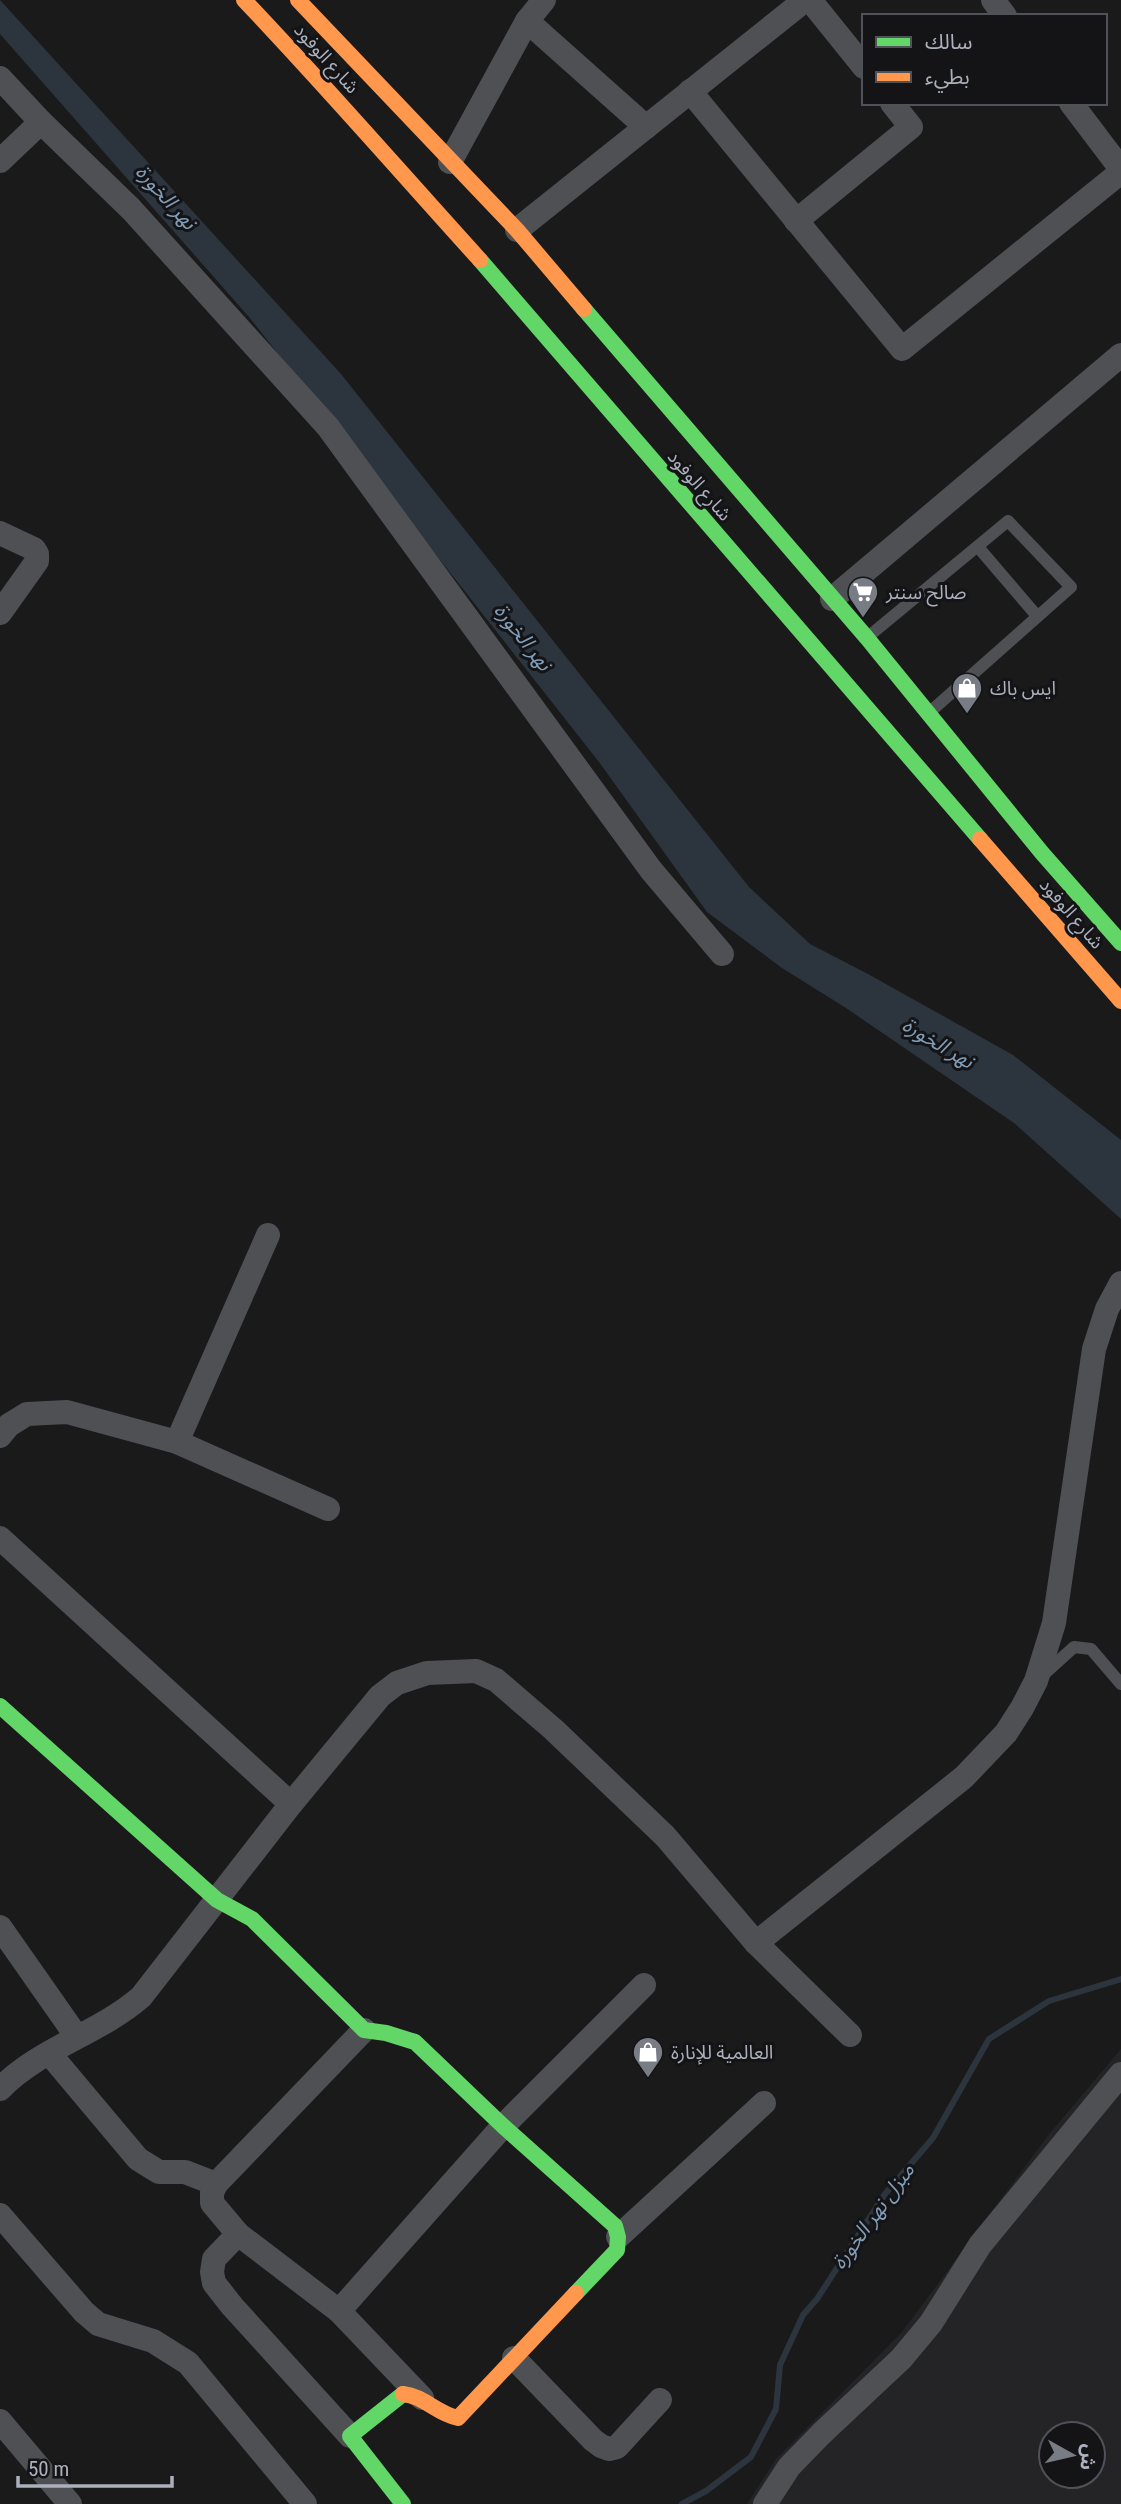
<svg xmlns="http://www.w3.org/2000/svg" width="1121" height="2504" font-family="'Roboto Condensed','Noto Sans Arabic',sans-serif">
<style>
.built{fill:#242427;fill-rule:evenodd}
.water{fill:#2c353e}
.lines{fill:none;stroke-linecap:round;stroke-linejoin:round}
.stream{stroke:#2c353e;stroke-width:6}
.lane{stroke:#4e5054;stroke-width:12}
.street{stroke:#4e5054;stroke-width:24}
.fast{stroke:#63d668;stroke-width:16}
.slow{stroke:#ff974d;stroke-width:16}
.labels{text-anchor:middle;stroke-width:6;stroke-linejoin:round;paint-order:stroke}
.street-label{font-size:19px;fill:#abb0bc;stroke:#141417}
.poi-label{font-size:19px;fill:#abb0bc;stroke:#141417;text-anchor:start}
.water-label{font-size:21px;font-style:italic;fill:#819db8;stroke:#141417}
</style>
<rect width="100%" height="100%" fill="#1a1a1b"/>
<path class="built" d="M1121 2049V2504H747L776 2459 902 2332 1050 2133ZM1051 2434H1093V2476H1051Z"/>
<polygon class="water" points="0,0 341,374 749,887 810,944 868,974 1013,1055 1121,1140 1121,1219 1014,1123 846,1008 782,968 707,912 599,762 249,317 0,34"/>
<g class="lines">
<polyline class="stream" points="682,2504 706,2491 751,2457 776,2409 780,2365 803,2315 817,2299 885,2194 933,2138 989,2039 1049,2001 1121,1979"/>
<g class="lane">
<polyline points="978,547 1037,616"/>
<polyline points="869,636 1008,521 1071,587 931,711"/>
<polyline points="1042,1676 1074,1647 1091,1649 1121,1684"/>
</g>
<g class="street">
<polyline points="810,0 864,67"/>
<polyline points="993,0 1005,16"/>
<polyline points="527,21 646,127"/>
<polyline points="0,78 41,122 131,209 328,427 651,870 722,954"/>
<polyline points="690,91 902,349 1121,172"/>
<polyline points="1071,103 1121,169"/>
<polyline points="0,161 41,122"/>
<polyline points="450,162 527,21 544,0"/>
<polyline points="796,221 911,127 892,103"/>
<polyline points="517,230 805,0"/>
<polyline points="0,533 34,549 37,554 37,561 0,613"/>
<polyline points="832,599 1121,355"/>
<polyline points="0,1436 9,1425 27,1414 67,1412 177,1442 328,1509"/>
<polyline points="177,1442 268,1235"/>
<polyline points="0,1538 291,1804"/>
<polyline points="0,1927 77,2037"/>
<polyline points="756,1943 964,1777 1006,1733 1022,1708 1036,1681 1054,1623 1094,1349 1107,1309 1121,1283"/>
<polyline points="49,2053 138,2159 159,2172 185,2172 216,2184"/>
<path d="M0 2089C40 2048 98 2034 141 1997L291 1804 380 1696 397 1683 427 1673 476 1671 496 1680 553 1729 665 1836 756 1943 850 2035"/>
<polyline points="0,2215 84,2312 98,2324 153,2341 188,2363 305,2504"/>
<polyline points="238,2234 214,2259 212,2272 214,2283 232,2306 350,2436"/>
<polyline points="618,2237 764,2103"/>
<polyline points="339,2311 238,2234 212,2203 212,2193 216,2184 364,2030"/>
<polyline points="514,2358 593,2440 601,2446 609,2449 617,2447 660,2400"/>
<polyline points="422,2398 339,2311 503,2126 644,1985"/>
<polyline points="0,2421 70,2504"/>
<polyline points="765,2504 789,2467 822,2433 901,2359 931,2323 980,2245 1121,2074"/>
</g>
<g class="fast">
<polyline points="480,260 980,839"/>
<polyline points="584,309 867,638 1042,853 1121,943"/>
<polyline points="0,1706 217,1900 252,1919 364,2030 386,2033 415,2042 503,2126 615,2226 618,2237 617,2250 576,2293"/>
<polyline points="403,2504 350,2436 403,2394"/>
</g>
<g class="slow">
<path d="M244 0C325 85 402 174 480 260"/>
<polyline points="298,0 517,230 584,309"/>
<polyline points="980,839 1121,1001"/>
<path d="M403 2394C424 2396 437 2414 458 2418L576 2293"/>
</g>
</g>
<defs>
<g id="supermarket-pin" transform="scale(1.575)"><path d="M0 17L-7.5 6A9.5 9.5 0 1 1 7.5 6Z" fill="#787c84" stroke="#141417"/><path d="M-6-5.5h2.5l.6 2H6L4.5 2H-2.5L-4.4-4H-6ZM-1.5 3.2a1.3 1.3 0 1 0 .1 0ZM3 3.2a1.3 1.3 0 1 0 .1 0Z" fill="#fff"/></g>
<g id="shop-pin" transform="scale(1.575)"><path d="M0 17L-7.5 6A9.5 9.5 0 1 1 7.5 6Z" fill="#787c84" stroke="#141417"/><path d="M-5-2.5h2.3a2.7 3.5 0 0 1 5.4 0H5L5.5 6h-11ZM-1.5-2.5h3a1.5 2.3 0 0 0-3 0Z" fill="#fff"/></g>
</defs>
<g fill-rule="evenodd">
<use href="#supermarket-pin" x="863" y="592"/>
<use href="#shop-pin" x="967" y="688"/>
<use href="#shop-pin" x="648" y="2052"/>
</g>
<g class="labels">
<g class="street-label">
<text transform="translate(327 58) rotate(48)" y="7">شارع الوفود</text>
<text transform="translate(700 485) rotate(49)" y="7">شارع الوفود</text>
<text transform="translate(1072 913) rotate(49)" y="7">شارع الوفود</text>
</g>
<g class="poi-label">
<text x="886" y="599">صالح سنتر</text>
<text x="990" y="695">ايس باك</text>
<text x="671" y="2059">العالمية للإنارة</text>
</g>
<g class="water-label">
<text transform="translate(166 197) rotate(48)" y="7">نهر الخورة</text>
<text transform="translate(523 637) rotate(52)" y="7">نهر الخورة</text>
<text transform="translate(938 1043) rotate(31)" y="7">نهر الخورة</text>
<text transform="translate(873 2216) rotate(-54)" y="7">مبزل نهر الخورة</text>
</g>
</g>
<rect x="862" y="14" width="245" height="91" fill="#141417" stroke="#505259" stroke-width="2"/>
<rect x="876" y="37" width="35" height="10" fill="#63d668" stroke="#505259" stroke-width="2"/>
<text x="925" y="49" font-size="21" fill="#abb0bc">سالك</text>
<rect x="876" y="72" width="35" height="10" fill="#ff974d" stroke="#505259" stroke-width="2"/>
<text x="925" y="84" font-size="21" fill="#abb0bc">بطيء</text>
<g transform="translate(1072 2455) rotate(98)"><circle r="33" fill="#141417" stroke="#505259" stroke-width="2"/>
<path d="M0-5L12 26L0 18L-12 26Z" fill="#787c84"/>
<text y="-10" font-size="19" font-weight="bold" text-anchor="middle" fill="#abb0bc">ش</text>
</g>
<path d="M18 2476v10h154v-10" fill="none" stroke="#abb0bc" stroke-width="3.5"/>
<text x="28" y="2476" font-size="21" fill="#abb0bc" stroke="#141417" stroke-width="5" paint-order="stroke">50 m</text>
</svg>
